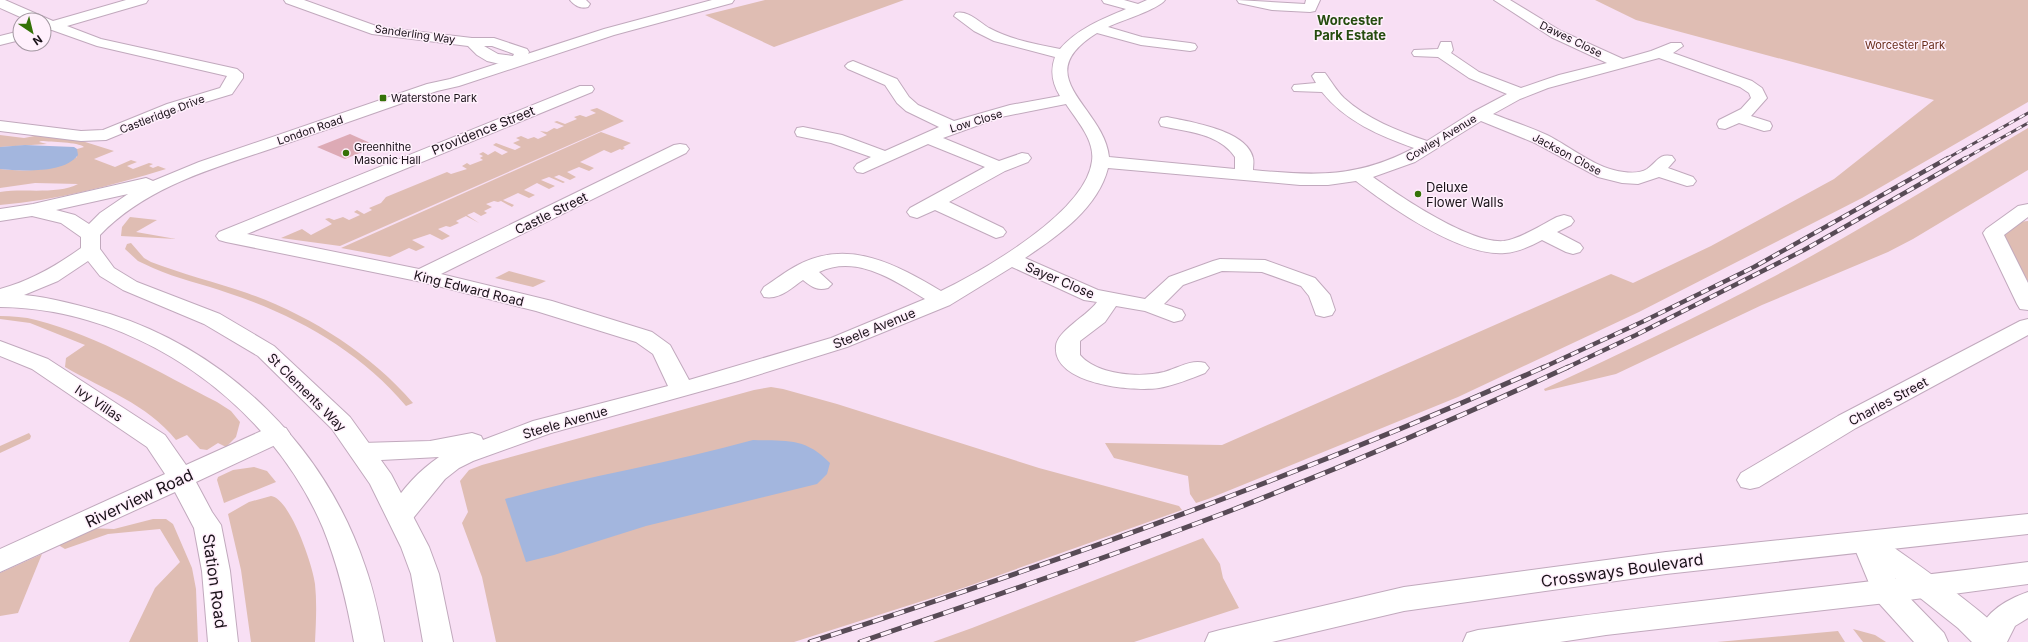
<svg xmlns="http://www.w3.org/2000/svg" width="2028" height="642" font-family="Inter,sans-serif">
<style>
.green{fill:#dfbdb3}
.water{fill:#a3b6de}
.building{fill:#ddaab5}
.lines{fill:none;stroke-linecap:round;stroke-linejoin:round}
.minor-casing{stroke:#c1a9bd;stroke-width:2}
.major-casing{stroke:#c1a9bd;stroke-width:2}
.minor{fill:#fff;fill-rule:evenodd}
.major{fill:#fff;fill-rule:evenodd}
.rail-far2-casing{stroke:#584b56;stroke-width:3}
.rail-far1-casing{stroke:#584b56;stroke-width:4.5}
.rail-casing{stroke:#584b56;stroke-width:5}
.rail-far2{stroke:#fff0fc;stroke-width:2;stroke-dasharray:6;stroke-linecap:butt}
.rail-far1{stroke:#fff0fc;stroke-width:3;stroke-dasharray:8;stroke-linecap:butt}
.rail{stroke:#fff0fc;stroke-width:3.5;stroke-dasharray:11;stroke-linecap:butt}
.poi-dot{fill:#357208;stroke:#fff0fc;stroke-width:1.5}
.labels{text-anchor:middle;stroke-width:3;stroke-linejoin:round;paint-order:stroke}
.far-street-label{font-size:11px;fill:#191118;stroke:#fff0fc}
.far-park-label{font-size:11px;fill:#682c1a;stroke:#fff0fc}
.far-poi-label{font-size:11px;fill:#191118;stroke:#fff0fc;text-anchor:start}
.far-quarter-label{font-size:13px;font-weight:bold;fill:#254c0e;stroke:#fff0fc}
.street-label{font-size:13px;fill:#191118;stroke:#fff0fc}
.poi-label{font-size:13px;fill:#191118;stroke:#fff0fc;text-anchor:start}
.near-street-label{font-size:16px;fill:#191118;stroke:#fff0fc}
</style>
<rect width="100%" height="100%" fill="#f8dff4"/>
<g class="green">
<polygon points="765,0 904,0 774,47 705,15"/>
<polygon points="1595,0 2028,0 2028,102 1862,198 1639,312 1458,397 1208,499 1196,503 1190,494 1188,476 1114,458 1105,443 1222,445 1611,274 1633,283 1711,246 1834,179 1934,100 1636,20"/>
<polygon points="597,108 624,121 340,246 281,238 302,229 311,235 332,224 325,219 329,218 334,220 343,217 349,220 360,215 354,212 357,210 364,214 372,210 369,208 381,203 386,197 447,172 451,174 467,169 462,166 467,163 470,165 483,160 480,158 483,156 479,154 483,152 488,155 495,151 502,155 508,152 493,145 496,143 515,150 521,147 513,143 520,140 516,138 521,136 528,139 534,137 538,139 547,135 540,131 547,132 554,128 557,129 564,126 554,122 557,121 565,124 577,119 574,117 580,115 586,117 596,113 590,110"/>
<path d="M2028 128V170L1913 239 1888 252 1762 305 1616 374 1545 391 1544 389C1620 354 1695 318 1769 279 1858 232 1942 179 2028 128Z"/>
<polygon points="601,132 631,143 623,147 625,148 622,150 620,149 611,153 604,150 580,162 594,168 589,171 579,167 567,172 576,177 570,180 559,175 554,177 565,182 563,183 549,177 541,180 555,186 549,189 537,183 524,190 535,195 529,198 518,193 503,200 514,205 512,207 501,201 498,202 494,201 486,204 492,207 484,211 487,213 481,216 474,212 467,215 479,223 466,216 456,221 459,223 450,227 446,226 438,229 450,236 442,240 430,234 412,240 425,247 416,251 409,248 390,257 341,248"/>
<path d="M0 135 24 138 40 135 82 141 114 151 94 159 115 167 131 160 137 162 127 166 133 169 149 163 153 164 149 166 153 168 158 166 166 169C111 186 57 200 0 205V192C23 188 58 195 78 184L35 183 0 188V169C28 172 52 171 77 157V149L84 147C78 142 52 142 41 141L39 142 47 144 0 147Z"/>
<polygon points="130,217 157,220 136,232 176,239 121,236 122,227"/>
<polygon points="2028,221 2028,281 1999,237 2018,222"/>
<path d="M131 243 144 258 151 262C182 274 215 282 247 293 309 315 370 353 413 403L406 406C360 351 295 315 228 293 203 284 177 279 153 268L138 261 125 249 127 244Z"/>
<polygon points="509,271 546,281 533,287 495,278"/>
<path d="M0 316C12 316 25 317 36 320 99 336 160 373 217 402L231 411 240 422 236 437 226 447 218 443 207 450 200 449 187 435 176 440C146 403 104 390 65 367L66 358 85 345 30 323 0 319Z"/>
<polygon points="771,387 783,389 837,404 1039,468 1179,506 1182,510 963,588 794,642 496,642 482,577 462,523 468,512 460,481 469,470 482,465 754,390"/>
<polygon points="29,433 31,436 30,439 0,453 0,446"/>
<polygon points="254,467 267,471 276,482 224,503 217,480 218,477 233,470"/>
<path d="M271 496C290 498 313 566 315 584 317 603 316 622 315 642H251L241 570 228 514 249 502Z"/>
<polygon points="153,519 166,519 173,524 192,568 196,589 198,642 129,642 155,588 180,562 160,529 108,534 65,549 55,543 88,528 114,529"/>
<polygon points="1203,538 1220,564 1223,578 1239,608 1134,642 933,642 972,628"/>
<polygon points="42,554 18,613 0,616 0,573"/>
<polygon points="1853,629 1875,635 1886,642 1863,642"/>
<polygon points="1838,631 1845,642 1717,642"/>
</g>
<g class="water">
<path d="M25 145 74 147 77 149 78 155C64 174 20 171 0 169V147Z"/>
<path d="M753 440C786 441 805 437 830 463L827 474 817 484 646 526 554 555 526 562 505 499C587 476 671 463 753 440Z"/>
</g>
<polygon class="building" points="350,134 377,146 345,159 317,147"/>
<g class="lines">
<g class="minor-casing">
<g id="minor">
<polygon points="0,0 5,0 53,21 126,0 148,0 146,3 67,26 101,39 237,69 243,74 243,78 232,94 179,110 106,140 81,141 0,131 0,121 81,131 103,130 167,104 220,88 227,76 97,46 52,30 44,30 44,20 27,20 0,8"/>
<path d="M284 0H304L379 27 472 38H494L527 49 529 52 523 64 504 65 487 61 477 55 468 46 372 34 286 3ZM484 46H492L514 54 513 56 498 54Z"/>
<path d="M570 0H586L590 4 588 7C581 9 575 6 570 0Z"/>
<path d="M1102 0H1124L1138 4 1147 0H1165C1159 9 1120 21 1108 27L1142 37 1190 43 1195 44 1197 47 1195 50 1190 51 1141 45 1097 33C1026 77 1104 106 1109 157L1235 169V157C1219 133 1187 132 1161 126L1159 122 1161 118 1167 117C1190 122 1247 130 1253 158 1254 162 1253 166 1253 170 1315 176 1358 178 1414 148 1380 136 1345 121 1322 92L1294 91 1292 88 1294 85 1316 83 1312 76 1315 73H1325C1331 81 1336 90 1344 98 1367 119 1398 131 1427 141L1473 112 1507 94 1469 78 1438 57 1414 56 1412 53 1414 50 1438 49 1441 42H1451L1453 50 1451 53 1479 72 1521 88 1559 75 1607 63 1551 37 1494 0H1510L1561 31 1623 59 1651 51 1671 43H1681L1683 46 1673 53 1752 81 1762 88 1767 98 1751 116 1770 122 1772 126 1770 130 1764 131 1739 123 1725 129 1719 128 1717 124 1719 120 1741 109 1751 98 1749 93 1740 87 1659 58 1548 88 1520 99 1493 114C1511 121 1530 127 1547 135 1571 147 1596 169 1624 172 1631 173 1641 173 1647 169 1657 162 1659 153 1672 156L1675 160 1668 168 1693 177 1696 181 1693 185 1687 186 1659 177 1638 184 1622 183 1598 177 1535 143 1481 121 1415 162 1373 177C1401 197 1470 244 1504 241 1520 239 1543 224 1557 217L1564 215 1571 217 1574 221 1571 225 1557 232 1580 244 1583 248 1580 252 1573 254 1566 252 1542 240C1531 246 1518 252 1505 253 1461 257 1390 207 1356 181L1328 185H1300L1108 168C1098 208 1058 236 1025 258L1098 290 1145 299 1169 277 1213 261 1220 259 1265 260 1315 278 1330 295 1335 310 1332 315 1324 317 1316 315 1309 296 1301 286 1262 272 1222 271 1183 285 1164 304 1182 310 1185 315 1182 320 1174 322 1145 311 1116 306 1105 322 1080 341V355C1097 375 1140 378 1164 372 1178 368 1191 359 1205 363L1209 368 1205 373C1190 379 1175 385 1159 388 1133 392 1052 384 1056 346 1057 331 1087 316 1097 302L1084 300 1012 267 950 305 847 347 738 381 551 433 473 461 459 468 445 479 410 522 400 525 390 522 386 515C399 493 418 471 439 457L362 461 353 458 349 452 353 446 362 443 430 441 472 433 481 436 483 440 533 421 668 386 653 354 636 342 536 311 422 282 226 242 219 240 216 236 219 232 580 86H592L594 89 592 92 247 234 419 269 674 145 680 144 686 145 689 149 686 153 441 274 552 301 652 332 670 345 689 380 831 338 925 299C894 280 856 254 819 272L832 284 828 288C817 291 812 287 803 280 791 288 780 300 764 297L761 292 764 287C775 280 786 271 798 265 849 238 897 265 941 291 984 270 1086 212 1092 161 1095 140 1077 121 1066 104L1001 117 943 138 999 161 1022 153 1028 154 1031 158 1028 162 1005 171 949 202 1003 228 1006 232 1003 236 996 238 935 210 917 218 910 216 907 212 910 208 985 167 928 144 863 173 857 172 854 168 857 164 871 157 831 143 797 136 795 132 797 128 803 127 842 135 885 151 939 127 906 111 897 103 885 85 848 69 845 66 848 63 853 61 897 79 909 97 918 105 954 121 1010 105 1060 96C1052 83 1050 71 1055 57L994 41 974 31 954 16 956 13C968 10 979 22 989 28 1011 40 1036 44 1060 49 1077 29 1102 19 1126 9L1104 3Z"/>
<polygon points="1237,0 1305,4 1306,0 1320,0 1315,11 1310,12 1272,10 1239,3"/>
<polygon points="20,31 20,40 0,45 0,36"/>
<polygon points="2028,204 2028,217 2004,235 2028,283 2028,310 2020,309 2017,304 1983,233 1986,229 2018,206"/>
<polygon points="2028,319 2028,335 1856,428 1759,487 1750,489 1741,487 1737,480 1741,473 1838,416 2020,321"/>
<polygon points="0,341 48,359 165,435 186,465 268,428 277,426 286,428 290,434 286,440 196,482 212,512 221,525 230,571 238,642 208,642 202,571 194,528 175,492 0,572 0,549 165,474 147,447 32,369 0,356"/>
<path d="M1866 532 1876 535C1906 556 1935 576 1964 599 1979 611 1998 624 2007 642H1972L1958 628 1895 578 1898 586 1944 633 1948 642H1914L1876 600 1852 542 1856 535Z"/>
</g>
</g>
<g class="major-casing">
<g id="major">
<path d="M712 0H734L732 3 614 35 459 86 437 91C387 108 338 126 288 143 223 166 150 183 100 235V249L114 268 137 282 220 314 274 346 350 417 391 474 429 547 439 574 453 642H423L411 574 401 547 370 484 332 429 258 356 204 324 123 290 100 276 88 261 58 281 24 295C54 298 81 306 110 314 229 352 325 447 365 566 374 591 379 616 384 642H354C347 603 338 565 323 528 270 403 137 308 0 307V289C30 281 56 266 81 248V237L61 223 32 216 0 221V209L33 204 146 178 153 181 199 162 427 84 450 79 604 29ZM128 194 100 213 89 224 75 215 56 210Z"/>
<polygon points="2028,514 2028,534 1666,574 1404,611 1272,642 1205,642 1209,633 1220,630 1404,587 1666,552"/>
<path d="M2028 562V584L1886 603 1606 635 1560 642H1463L1467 633 1478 630C1661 603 1845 586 2028 562Z"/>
<path d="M2028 592V618L2015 626 2007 642H1977C1979 615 2005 600 2028 592Z"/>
</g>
</g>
<use href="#minor" class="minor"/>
<use href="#major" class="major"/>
<g class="rail-far2-casing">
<g id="rail-far2">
<polyline points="1946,159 2028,113"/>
<polyline points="1964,159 2028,123"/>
</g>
</g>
<g class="rail-far1-casing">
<g id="rail-far1">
<polyline points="1542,368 1644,321 1754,267 1948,158"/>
<polyline points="1566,368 1636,335 1804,250 1966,158"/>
</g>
</g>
<g class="rail-casing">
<g id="rail">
<path d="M810 642C1059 562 1305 474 1544 367"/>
<path d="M860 642C983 600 1106 558 1227 512 1342 467 1456 419 1568 367"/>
</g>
</g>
<use href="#rail-far2" class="rail-far2"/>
<use href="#rail-far1" class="rail-far1"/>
<use href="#rail" class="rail"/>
</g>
<g class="poi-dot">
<rect x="379" y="94" width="8" height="8" rx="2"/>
<circle cx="346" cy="153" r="4"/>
<circle cx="1418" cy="194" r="4"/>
</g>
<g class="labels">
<g class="far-street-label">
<text transform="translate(415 34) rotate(8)" y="4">Sanderling Way</text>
<text transform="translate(1571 39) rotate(26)" y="4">Dawes Close</text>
<text transform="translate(162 114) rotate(-21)" y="4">Castleridge Drive</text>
<text transform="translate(976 121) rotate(-17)" y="4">Low Close</text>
<text transform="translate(310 130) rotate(-19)" y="4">London Road</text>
<text transform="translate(1441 138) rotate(-31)" y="4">Cowley Avenue</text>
<text transform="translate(1567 154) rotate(28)" y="4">Jackson Close</text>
</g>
<g class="far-park-label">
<text x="1905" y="49">Worcester Park</text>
</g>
<g class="far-poi-label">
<text x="391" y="102">Waterstone Park</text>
<text x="354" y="151">Greenhithe<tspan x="354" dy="13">Masonic Hall</tspan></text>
</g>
<g class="far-quarter-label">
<text x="1350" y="25">Worcester<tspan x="1350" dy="15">Park Estate</tspan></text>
</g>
<g class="street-label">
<text transform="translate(483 130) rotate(-22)" y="5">Providence Street</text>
<text transform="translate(551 213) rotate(-26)" y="5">Castle Street</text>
<text transform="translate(1060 280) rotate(23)" y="5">Sayer Close</text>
<text transform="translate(469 288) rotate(14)" y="5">King Edward Road</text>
<text transform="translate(874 328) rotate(-22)" y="5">Steele Avenue</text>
<text transform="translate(307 392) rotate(45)" y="5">St Clements Way</text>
<text transform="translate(1888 401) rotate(-28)" y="5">Charles Street</text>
<text transform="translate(99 403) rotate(34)" y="5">Ivy Villas</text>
<text transform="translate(565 422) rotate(-16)" y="5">Steele Avenue</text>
</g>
<g class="poi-label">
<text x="1426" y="192">Deluxe<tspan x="1426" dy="15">Flower Walls</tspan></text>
</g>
<g class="near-street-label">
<text transform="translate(139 498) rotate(-25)" y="6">Riverview Road</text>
<text transform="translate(1622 570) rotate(-8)" y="6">Crossways Boulevard</text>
<text transform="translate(215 581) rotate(82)" y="6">Station Road</text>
</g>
</g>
<g transform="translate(32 32) rotate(145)"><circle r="19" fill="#fff0fc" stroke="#a397a1"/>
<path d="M0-3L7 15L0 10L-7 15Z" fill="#357208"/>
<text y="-6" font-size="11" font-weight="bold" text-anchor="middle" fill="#191118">N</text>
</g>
</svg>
